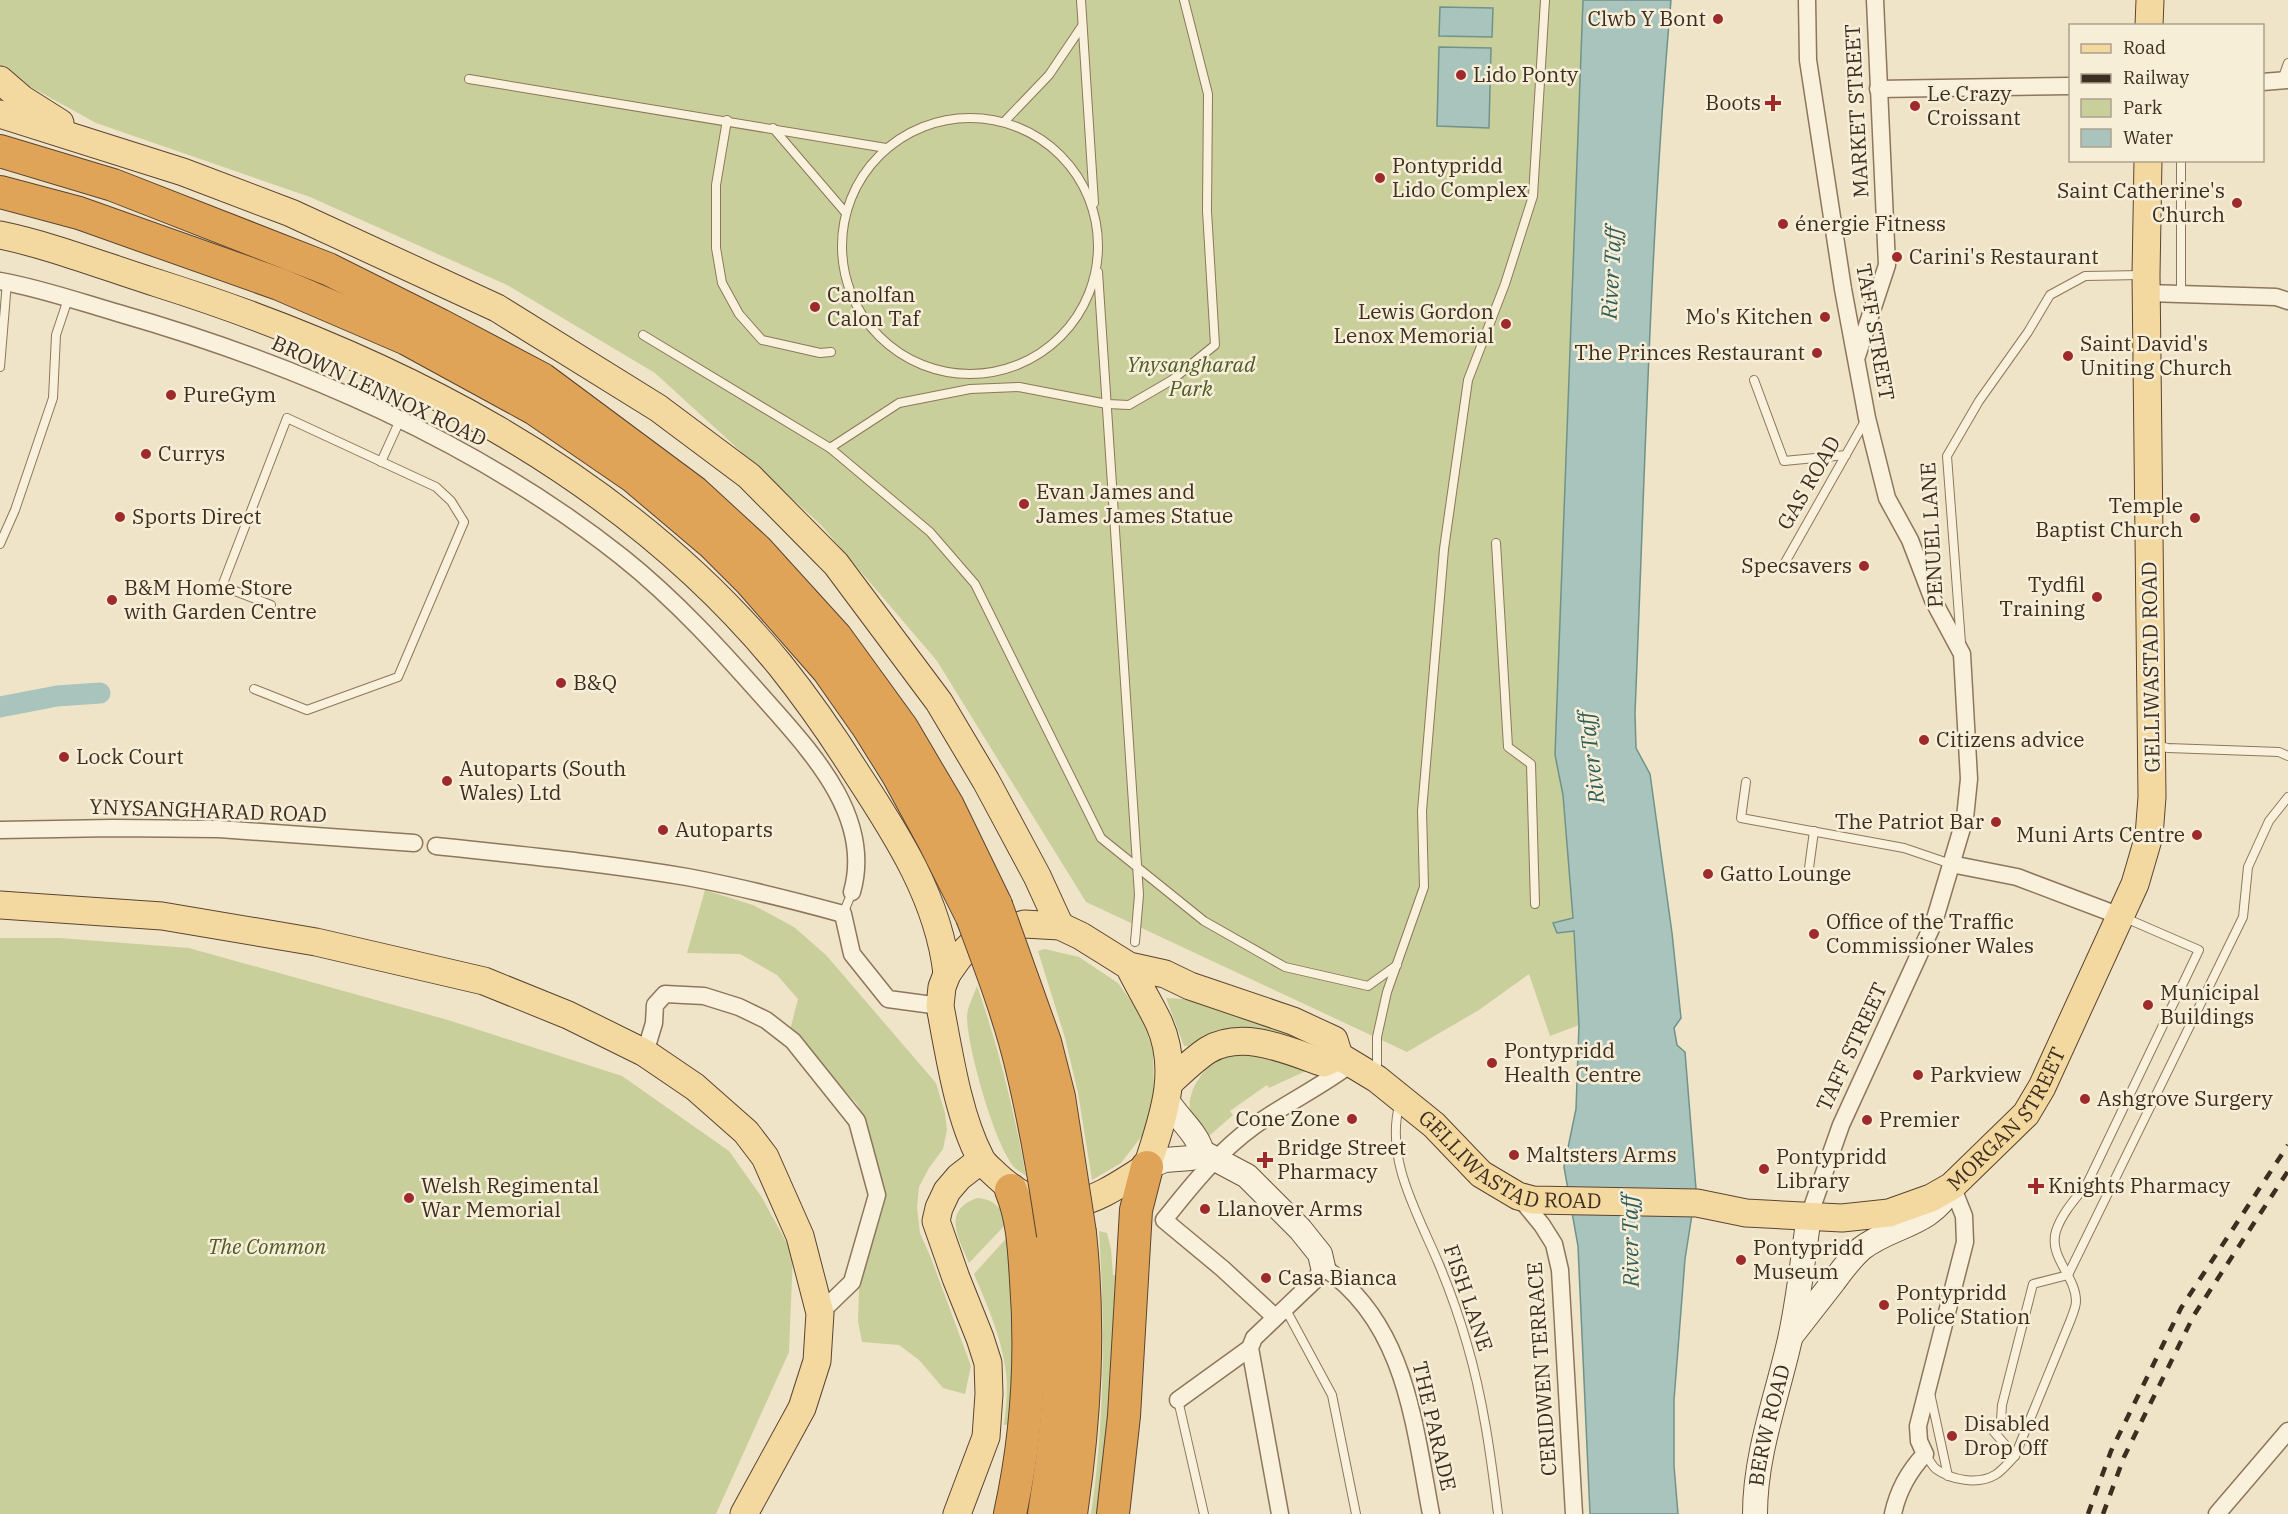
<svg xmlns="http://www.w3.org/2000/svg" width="2288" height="1514" font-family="'IBM Plex Serif',serif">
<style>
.green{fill:#c9cf9b}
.water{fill:#a9c4bc;stroke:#6f938a;stroke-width:1.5}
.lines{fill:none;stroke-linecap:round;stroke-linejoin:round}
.canal{stroke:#a9c4bc;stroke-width:21}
.lane-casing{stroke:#8d765c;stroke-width:10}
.street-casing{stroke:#8d765c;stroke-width:19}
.secondary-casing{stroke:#6f573f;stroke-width:26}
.primary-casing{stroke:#5b4430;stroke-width:29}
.highway-casing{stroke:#5b4430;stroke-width:34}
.lane{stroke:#faf1dc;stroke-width:8}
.street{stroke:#faf1dc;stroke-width:16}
.secondary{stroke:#faf1dc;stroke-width:24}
.primary{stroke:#f3d9a0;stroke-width:27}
.highway{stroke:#e0a458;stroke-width:32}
.rail{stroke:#3d2e20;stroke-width:4.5;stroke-dasharray:10 10;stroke-linecap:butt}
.highway-bridge-casing{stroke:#5b4430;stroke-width:34;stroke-linecap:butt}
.highway-bridge{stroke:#e0a458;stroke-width:32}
.poi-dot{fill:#9e2a2b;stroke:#f7eed8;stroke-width:2}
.labels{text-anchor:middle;stroke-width:5;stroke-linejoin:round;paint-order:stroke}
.poi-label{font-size:21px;fill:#3d2e20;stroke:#f7eed8;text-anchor:start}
.street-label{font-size:21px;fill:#3d2e20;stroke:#f7eed8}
.park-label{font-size:21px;font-style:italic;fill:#4d5a26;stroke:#f7eed8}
.water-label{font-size:22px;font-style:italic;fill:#2f5d5a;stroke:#f7eed8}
</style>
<rect width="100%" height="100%" fill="#f0e4c8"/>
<g class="green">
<polygon points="0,0 1583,0 1555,755 1563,795 1573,919 1554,923 1574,930 1579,1025 1550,1036 1529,974 1479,1010 1407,1052 1086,902 937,661 821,525 655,373 507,285 310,197 96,123 11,76 0,65"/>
<polygon points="705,890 753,905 794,927 826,955 936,1083 945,1113 947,1130 943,1149 929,1168 919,1187 917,1207 920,1233 931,1258 971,1366 965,1394 943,1388 919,1360 899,1345 862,1342 858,1321 859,1288 883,1192 870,1138 857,1104 790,1030 798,999 777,975 740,954 687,953"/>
<polygon points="0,938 60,938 189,948 448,1020 622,1076 729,1151 761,1196 793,1254 789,1352 716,1514 0,1514"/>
<polygon points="1045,949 1079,957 1118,983 1141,1015 1153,1051 1154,1092 1145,1132 1121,1163 1092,1180 1078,1093 1065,1038 1038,951"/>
<path d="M977 986C999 1048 1014 1111 1026 1176 1023 1173 1018 1171 1015 1168 995 1147 967 1046 967 1017 967 1007 974 995 977 986Z"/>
<polygon points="1166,998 1184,999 1330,1047 1219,1031 1203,1036 1188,1046 1184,1046"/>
<path d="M1243 1054 1273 1058 1306 1071 1269 1088 1267 1085 1230 1111 1233 1115 1208 1137C1203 1130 1193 1122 1191 1114 1184 1093 1205 1064 1224 1057 1230 1055 1237 1055 1243 1054Z"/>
<path d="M977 1198C995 1199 1000 1208 1008 1222L969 1263C959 1238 941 1211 977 1198Z"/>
<path d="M1099 1231 1107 1233 1111 1249 1113 1275 1119 1276 1103 1514H1091C1105 1419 1105 1327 1099 1231Z"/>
<path d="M1012 1232 1014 1424 1004 1425C1006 1407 1008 1390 1006 1373 1002 1338 987 1305 974 1274Z"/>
</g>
<g class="water">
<path d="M1583 0H1671C1650 237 1645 475 1635 713L1636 748 1650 774 1672 933 1681 1018 1674 1028 1677 1045 1685 1052 1696 1189 1685 1259 1674 1400V1466L1678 1514H1590L1578 1246 1564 1167 1576 1109 1579 1025 1574 931 1557 933 1553 923 1573 918 1563 795 1555 755Z"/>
<polygon points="1440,7 1493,8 1492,37 1439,36"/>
<polygon points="1439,47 1491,48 1489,128 1437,126"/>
</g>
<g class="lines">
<polyline class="canal" points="0,707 57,696 100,693"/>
<g class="lane-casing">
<g id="lane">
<polyline points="1081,0 1094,203"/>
<polyline points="469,79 886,148"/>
<polyline points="2282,80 2288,63"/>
<circle cx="970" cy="246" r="128"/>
<polyline points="727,120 716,185 716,248 722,283 739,314 762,340 820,353 831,352"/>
<polyline points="1004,122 1049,75 1082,26"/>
<polyline points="773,128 845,212"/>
<polyline points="2181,160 2181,294"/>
<polyline points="1098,272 1139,895 1135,942"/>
<polyline points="643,335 830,448 930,532 975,584 1101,838 1204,921 1285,967 1368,986 1397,965"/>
<polyline points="0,367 7,282"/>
<polyline points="1754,380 1784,461 1846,455"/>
<polyline points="830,448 899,403 970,389 1019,387 1107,404 1129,405 1172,380 1215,345 1207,211 1208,94 1184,0"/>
<polyline points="381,462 400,420"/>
<polyline points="1496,543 1508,747 1531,764 1535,904"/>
<polyline points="0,544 15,510 53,398 56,335 68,299"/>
<polyline points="1783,566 1865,421"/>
<polyline points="1961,643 1947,456 1979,401 2028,332 2050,295 2085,276 2142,275"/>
<polyline points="254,689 307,710 398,677 464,522 451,501 436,487 287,418 222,586 271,605"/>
<polyline points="2155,745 2168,748 2279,752 2288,756"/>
<polyline points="1746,782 1741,818 1904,848 1951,864"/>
<polyline points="1809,868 1814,831"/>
<polyline points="843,914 852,892"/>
<polyline points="1377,1073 1377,1037 1387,992 1424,887 1422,811 1444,549 1468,380 1505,284 1533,196 1545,0"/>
<path d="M1400 1102C1384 1158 1417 1212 1438 1262 1449 1288 1459 1316 1467 1344 1483 1398 1491 1457 1498 1514"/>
<polyline points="2068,1275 2243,917 2248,867 2269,821 2288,797"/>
<polyline points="1285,1308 1332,1395 1356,1514"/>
<polyline points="1930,1393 1948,1476"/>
<polyline points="1178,1400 1204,1514"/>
<path d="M1925 1454C1929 1459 1932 1466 1936 1469 1951 1480 1978 1485 1995 1475 2002 1471 2009 1462 2015 1456L2071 1319C2073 1313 2076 1307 2076 1301 2076 1276 2048 1257 2056 1231 2062 1213 2076 1198 2087 1184L2199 950 2123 917"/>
<polyline points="2015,1456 1994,1432 2001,1420 2002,1405 2033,1284 2068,1275"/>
</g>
</g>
<g class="street-casing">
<g id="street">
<polyline points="1807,0 1808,60 1843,289 1867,418 1887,498 1910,540 1933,600 1962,654 1969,779 1965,818 1934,922 1841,1125 1809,1216"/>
<polyline points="2262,82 2288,80"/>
<polyline points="1878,89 2070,86"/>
<path d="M0 281C40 288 80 302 118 313 296 364 477 442 622 557 676 600 722 651 768 703 813 754 873 818 852 892"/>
<polyline points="2147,293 2276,297 2288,301"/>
<polyline points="1857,356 1887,265 1875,0"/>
<polyline points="0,830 113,828 219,829 414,843"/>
<path d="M436 846C520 855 604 863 687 877 740 887 792 900 843 914L852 954 888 999 940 1006"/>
<polyline points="1951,864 2017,877 2120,916"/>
<polyline points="645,1053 654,1023 655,1005 665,994 704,996 739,1007 766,1020 793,1041 857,1121 877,1195 852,1282 820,1313"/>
<polyline points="1520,1198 1542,1225 1554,1244 1560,1270 1574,1514"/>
<path d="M1275 1317 1223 1269 1164 1220C1191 1186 1219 1151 1254 1126 1286 1103 1321 1087 1352 1063"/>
<polyline points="1178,1400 1250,1348"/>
<path d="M1280 1514 1250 1348 1254 1338 1315 1280 1323 1267C1406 1322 1414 1425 1431 1514"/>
<path d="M1893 1514C1898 1490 1908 1472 1925 1454L1919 1441 1918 1426 1965 1242 1964 1216 1952 1186"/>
<polyline points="2217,1514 2288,1431"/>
</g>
</g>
<g class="secondary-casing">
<g id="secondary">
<path d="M1168 1102C1179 1119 1197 1133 1202 1152L1247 1176 1300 1229 1320 1254 1323 1267"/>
<polyline points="1147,1167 1165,1160 1191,1158 1202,1152"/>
<path d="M1791 1336C1805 1318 1820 1299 1834 1281 1842 1270 1851 1258 1861 1249 1891 1225 1931 1226 1951 1188"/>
<path id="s1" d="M1755 1514C1755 1454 1777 1397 1790 1339 1799 1298 1803 1257 1809 1216"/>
</g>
</g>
<g class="primary-casing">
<g id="primary">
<polyline points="2149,26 2150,0"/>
<polyline points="0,80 22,99 60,123"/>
<polyline points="0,114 183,172 291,213 497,308 658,408 749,476 836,564 939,702 986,781 1037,876 1060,926"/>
<path d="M0 235C53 246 106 267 157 283 391 357 622 472 780 665 808 700 833 736 857 774 897 835 939 900 947 974"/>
<polyline points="0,905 162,916 316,942 484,981 568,1015 645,1053 695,1087 746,1132 765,1157 800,1236 820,1313 817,1361 802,1408 744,1514"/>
<path d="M1129 966C1138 985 1150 1004 1159 1023 1181 1072 1162 1120 1147 1167 1124 1181 1100 1199 1073 1204 1042 1209 1017 1195 995 1174 990 1169 983 1164 980 1157 958 1115 949 1053 940 1006L942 987 947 974 959 957 972 944 996 933 1024 924 1060 926 1081 936 1129 966 1165 974 1190 986 1293 1021 1334 1040 1339 1056"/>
<path id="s2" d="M1339 1056 1377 1079 1434 1125 1481 1174 1518 1196 1533 1200 1697 1203 1746 1213 1842 1218 1889 1213 1931 1198 1952 1186 2026 1114 2042 1087 2135 884 2149 836 2152 797 2146 275 2148 160"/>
<path d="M1169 1083C1181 1072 1194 1059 1208 1050 1243 1029 1289 1051 1324 1063L1339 1056"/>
<polyline points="957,1514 986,1437 989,1394 988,1363 980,1338 956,1278 936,1221 939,1208 947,1191 959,1177 981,1160"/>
</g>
</g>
<g class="highway-casing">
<g id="highway">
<polyline points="0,151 113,185 328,269 440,325 542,379 694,492 757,550 836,637 902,728 948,806 996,905"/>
<polyline points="0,192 79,213 279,284 407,339 535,409 634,477 712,543 750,581 828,670 868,727 898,775 934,841 972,917"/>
<path d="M1010 1514C1027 1437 1032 1359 1026 1280 1024 1249 1023 1219 1011 1190"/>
<path d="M1044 1514C1051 1469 1058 1423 1059 1377 1060 1330 1056 1283 1053 1235"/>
<path d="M1071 1514C1085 1419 1090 1329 1080 1233"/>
<polyline points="1113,1514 1124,1416 1136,1210 1147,1167"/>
</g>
</g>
<use href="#lane" class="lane"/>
<use href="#street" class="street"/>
<use href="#secondary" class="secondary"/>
<use href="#primary" class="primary"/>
<use href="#highway" class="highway"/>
<g class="rail">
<polyline points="2088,1514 2111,1451 2181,1308 2288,1145"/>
<polyline points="2103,1514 2124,1457 2194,1315 2288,1171"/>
</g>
<g class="highway-bridge-casing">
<g id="highway-bridge">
<polyline points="996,905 1045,1042 1059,1097 1080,1233"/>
<path d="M972 917C991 968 1011 1020 1023 1073 1036 1127 1045 1181 1053 1235"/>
</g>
</g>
<use href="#highway-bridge" class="highway-bridge"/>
</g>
<g class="poi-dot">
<circle cx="1718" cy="19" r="6"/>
<circle cx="1461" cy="75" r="6"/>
<path d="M1770 94h6v6h6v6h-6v6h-6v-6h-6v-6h6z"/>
<circle cx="1915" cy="106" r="6"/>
<circle cx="1380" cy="178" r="6"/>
<circle cx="2237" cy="203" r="6"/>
<circle cx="1783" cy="224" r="6"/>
<circle cx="1897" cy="257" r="6"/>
<circle cx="815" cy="307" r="6"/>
<circle cx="1825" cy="317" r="6"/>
<circle cx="1506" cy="324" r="6"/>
<circle cx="1817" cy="353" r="6"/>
<circle cx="2068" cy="356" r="6"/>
<circle cx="171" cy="395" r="6"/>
<circle cx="146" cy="454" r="6"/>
<circle cx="1024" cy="504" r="6"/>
<circle cx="120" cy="517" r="6"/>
<circle cx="2195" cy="518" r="6"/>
<circle cx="1864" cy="566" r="6"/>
<circle cx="2097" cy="597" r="6"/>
<circle cx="112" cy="600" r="6"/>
<circle cx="561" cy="683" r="6"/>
<circle cx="1924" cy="740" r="6"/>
<circle cx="64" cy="757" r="6"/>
<circle cx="447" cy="781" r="6"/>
<circle cx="1996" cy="822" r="6"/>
<circle cx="663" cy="830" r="6"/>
<circle cx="2197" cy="835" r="6"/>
<circle cx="1708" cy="874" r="6"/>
<circle cx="1814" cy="934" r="6"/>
<circle cx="2148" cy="1005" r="6"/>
<circle cx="1492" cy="1063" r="6"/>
<circle cx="1918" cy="1075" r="6"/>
<circle cx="2085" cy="1099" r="6"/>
<circle cx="1352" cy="1119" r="6"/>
<circle cx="1867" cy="1120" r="6"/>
<circle cx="1514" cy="1155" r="6"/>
<path d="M1262 1151h6v6h6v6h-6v6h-6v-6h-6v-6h6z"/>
<circle cx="1764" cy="1169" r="6"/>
<path d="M2033 1177h6v6h6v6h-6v6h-6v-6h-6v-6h6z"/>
<circle cx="409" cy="1198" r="6"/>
<circle cx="1205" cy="1209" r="6"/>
<circle cx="1741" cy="1260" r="6"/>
<circle cx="1266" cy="1278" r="6"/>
<circle cx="1884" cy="1305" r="6"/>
<circle cx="1952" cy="1436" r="6"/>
</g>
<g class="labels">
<g class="poi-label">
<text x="1706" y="26" text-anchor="end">Clwb Y Bont</text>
<text x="1473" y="82">Lido Ponty</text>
<text x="1927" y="101">Le Crazy<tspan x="1927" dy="24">Croissant</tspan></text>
<text x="1761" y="110" text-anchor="end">Boots</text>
<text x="1392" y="173">Pontypridd<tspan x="1392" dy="24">Lido Complex</tspan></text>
<text x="2225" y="198" text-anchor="end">Saint Catherine's<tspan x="2225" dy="24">Church</tspan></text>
<text x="1795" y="231">énergie Fitness</text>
<text x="1909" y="264">Carini's Restaurant</text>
<text x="827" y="302">Canolfan<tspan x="827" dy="24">Calon Taf</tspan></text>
<text x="1494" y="319" text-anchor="end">Lewis Gordon<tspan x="1494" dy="24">Lenox Memorial</tspan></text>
<text x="1813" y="324" text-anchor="end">Mo's Kitchen</text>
<text x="2080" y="351">Saint David's<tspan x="2080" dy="24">Uniting Church</tspan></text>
<text x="1805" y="360" text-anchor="end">The Princes Restaurant</text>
<text x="183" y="402">PureGym</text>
<text x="158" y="461">Currys</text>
<text x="1036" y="499">Evan James and<tspan x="1036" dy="24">James James Statue</tspan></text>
<text x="2183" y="513" text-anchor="end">Temple<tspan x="2183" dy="24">Baptist Church</tspan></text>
<text x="132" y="524">Sports Direct</text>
<text x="1852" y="573" text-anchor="end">Specsavers</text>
<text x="2085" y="592" text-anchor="end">Tydfil<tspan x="2085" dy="24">Training</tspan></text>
<text x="124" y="595">B&amp;M Home Store<tspan x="124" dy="24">with Garden Centre</tspan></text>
<text x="573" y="690">B&amp;Q</text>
<text x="1936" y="747">Citizens advice</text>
<text x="76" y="764">Lock Court</text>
<text x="459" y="776">Autoparts (South<tspan x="459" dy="24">Wales) Ltd</tspan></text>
<text x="1984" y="829" text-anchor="end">The Patriot Bar</text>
<text x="675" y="837">Autoparts</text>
<text x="2185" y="842" text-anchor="end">Muni Arts Centre</text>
<text x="1720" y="881">Gatto Lounge</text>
<text x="1826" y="929">Office of the Traffic<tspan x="1826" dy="24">Commissioner Wales</tspan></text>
<text x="2160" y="1000">Municipal<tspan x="2160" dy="24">Buildings</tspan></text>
<text x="1504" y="1058">Pontypridd<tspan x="1504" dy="24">Health Centre</tspan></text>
<text x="1930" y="1082">Parkview</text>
<text x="2097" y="1106">Ashgrove Surgery</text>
<text x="1340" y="1126" text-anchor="end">Cone Zone</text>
<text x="1879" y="1127">Premier</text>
<text x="1277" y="1155">Bridge Street<tspan x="1277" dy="24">Pharmacy</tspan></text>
<text x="1526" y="1162">Maltsters Arms</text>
<text x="1776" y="1164">Pontypridd<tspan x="1776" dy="24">Library</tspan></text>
<text x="421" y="1193">Welsh Regimental<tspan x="421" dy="24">War Memorial</tspan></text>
<text x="2048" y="1193">Knights Pharmacy</text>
<text x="1217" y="1216">Llanover Arms</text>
<text x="1753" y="1255">Pontypridd<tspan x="1753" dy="24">Museum</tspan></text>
<text x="1278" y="1285">Casa Bianca</text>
<text x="1896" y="1300">Pontypridd<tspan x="1896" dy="24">Police Station</tspan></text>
<text x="1964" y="1431">Disabled<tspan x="1964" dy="24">Drop Off</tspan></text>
</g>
<g class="street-label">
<text transform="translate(1857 111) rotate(-93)" y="7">MARKET STREET</text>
<text transform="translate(1875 332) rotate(80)" y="7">TAFF STREET</text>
<text transform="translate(379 391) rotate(25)" y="7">BROWN LENNOX ROAD</text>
<text transform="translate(1809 483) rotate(-60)" y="7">GAS ROAD</text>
<text transform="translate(1932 535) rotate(-93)" y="7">PENUEL LANE</text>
<text transform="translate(2151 667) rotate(-91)" y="7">GELLIWASTAD ROAD</text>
<text transform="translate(208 811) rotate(2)" y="7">YNYSANGHARAD ROAD</text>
<text transform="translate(1852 1047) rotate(-65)" y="7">TAFF STREET</text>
<text dy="7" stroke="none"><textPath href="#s2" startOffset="758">MORGAN STREET</textPath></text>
<text dy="7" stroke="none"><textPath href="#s2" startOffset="207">GELLIWASTAD ROAD</textPath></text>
<text transform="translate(1468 1298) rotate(71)" y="7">FISH LANE</text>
<text transform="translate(1542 1369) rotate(-94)" y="7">CERIDWEN TERRACE</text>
<text dy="7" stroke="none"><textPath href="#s1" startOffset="90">BERW ROAD</textPath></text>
<text transform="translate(1434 1426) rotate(77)" y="7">THE PARADE</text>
</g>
<g class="park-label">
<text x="1191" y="372">Ynysangharad<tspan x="1191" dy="24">Park</tspan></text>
<text x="267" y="1254">The Common</text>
</g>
<g class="water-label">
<text transform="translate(1611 273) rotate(-87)" y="8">River Taff</text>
<text transform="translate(1591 758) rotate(-97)" y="8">River Taff</text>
<text transform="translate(1630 1241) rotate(-91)" y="8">River Taff</text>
</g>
</g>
<rect x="2069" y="24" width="195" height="138" fill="#f7eed8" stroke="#ada18e" stroke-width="1.5"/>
<rect x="2081" y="44" width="30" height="9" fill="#f3d9a0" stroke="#ada18e" stroke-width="1.5"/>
<text x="2123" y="54" font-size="18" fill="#3d2e20">Road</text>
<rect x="2081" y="74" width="30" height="9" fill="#3d2e20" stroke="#ada18e" stroke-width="1.5"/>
<text x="2123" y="84" font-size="18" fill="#3d2e20">Railway</text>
<rect x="2081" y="99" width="30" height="18" fill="#c9cf9b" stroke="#ada18e" stroke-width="1.5"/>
<text x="2123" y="114" font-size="18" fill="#3d2e20">Park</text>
<rect x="2081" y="129" width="30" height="18" fill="#a9c4bc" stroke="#ada18e" stroke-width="1.5"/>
<text x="2123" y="144" font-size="18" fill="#3d2e20">Water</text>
</svg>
